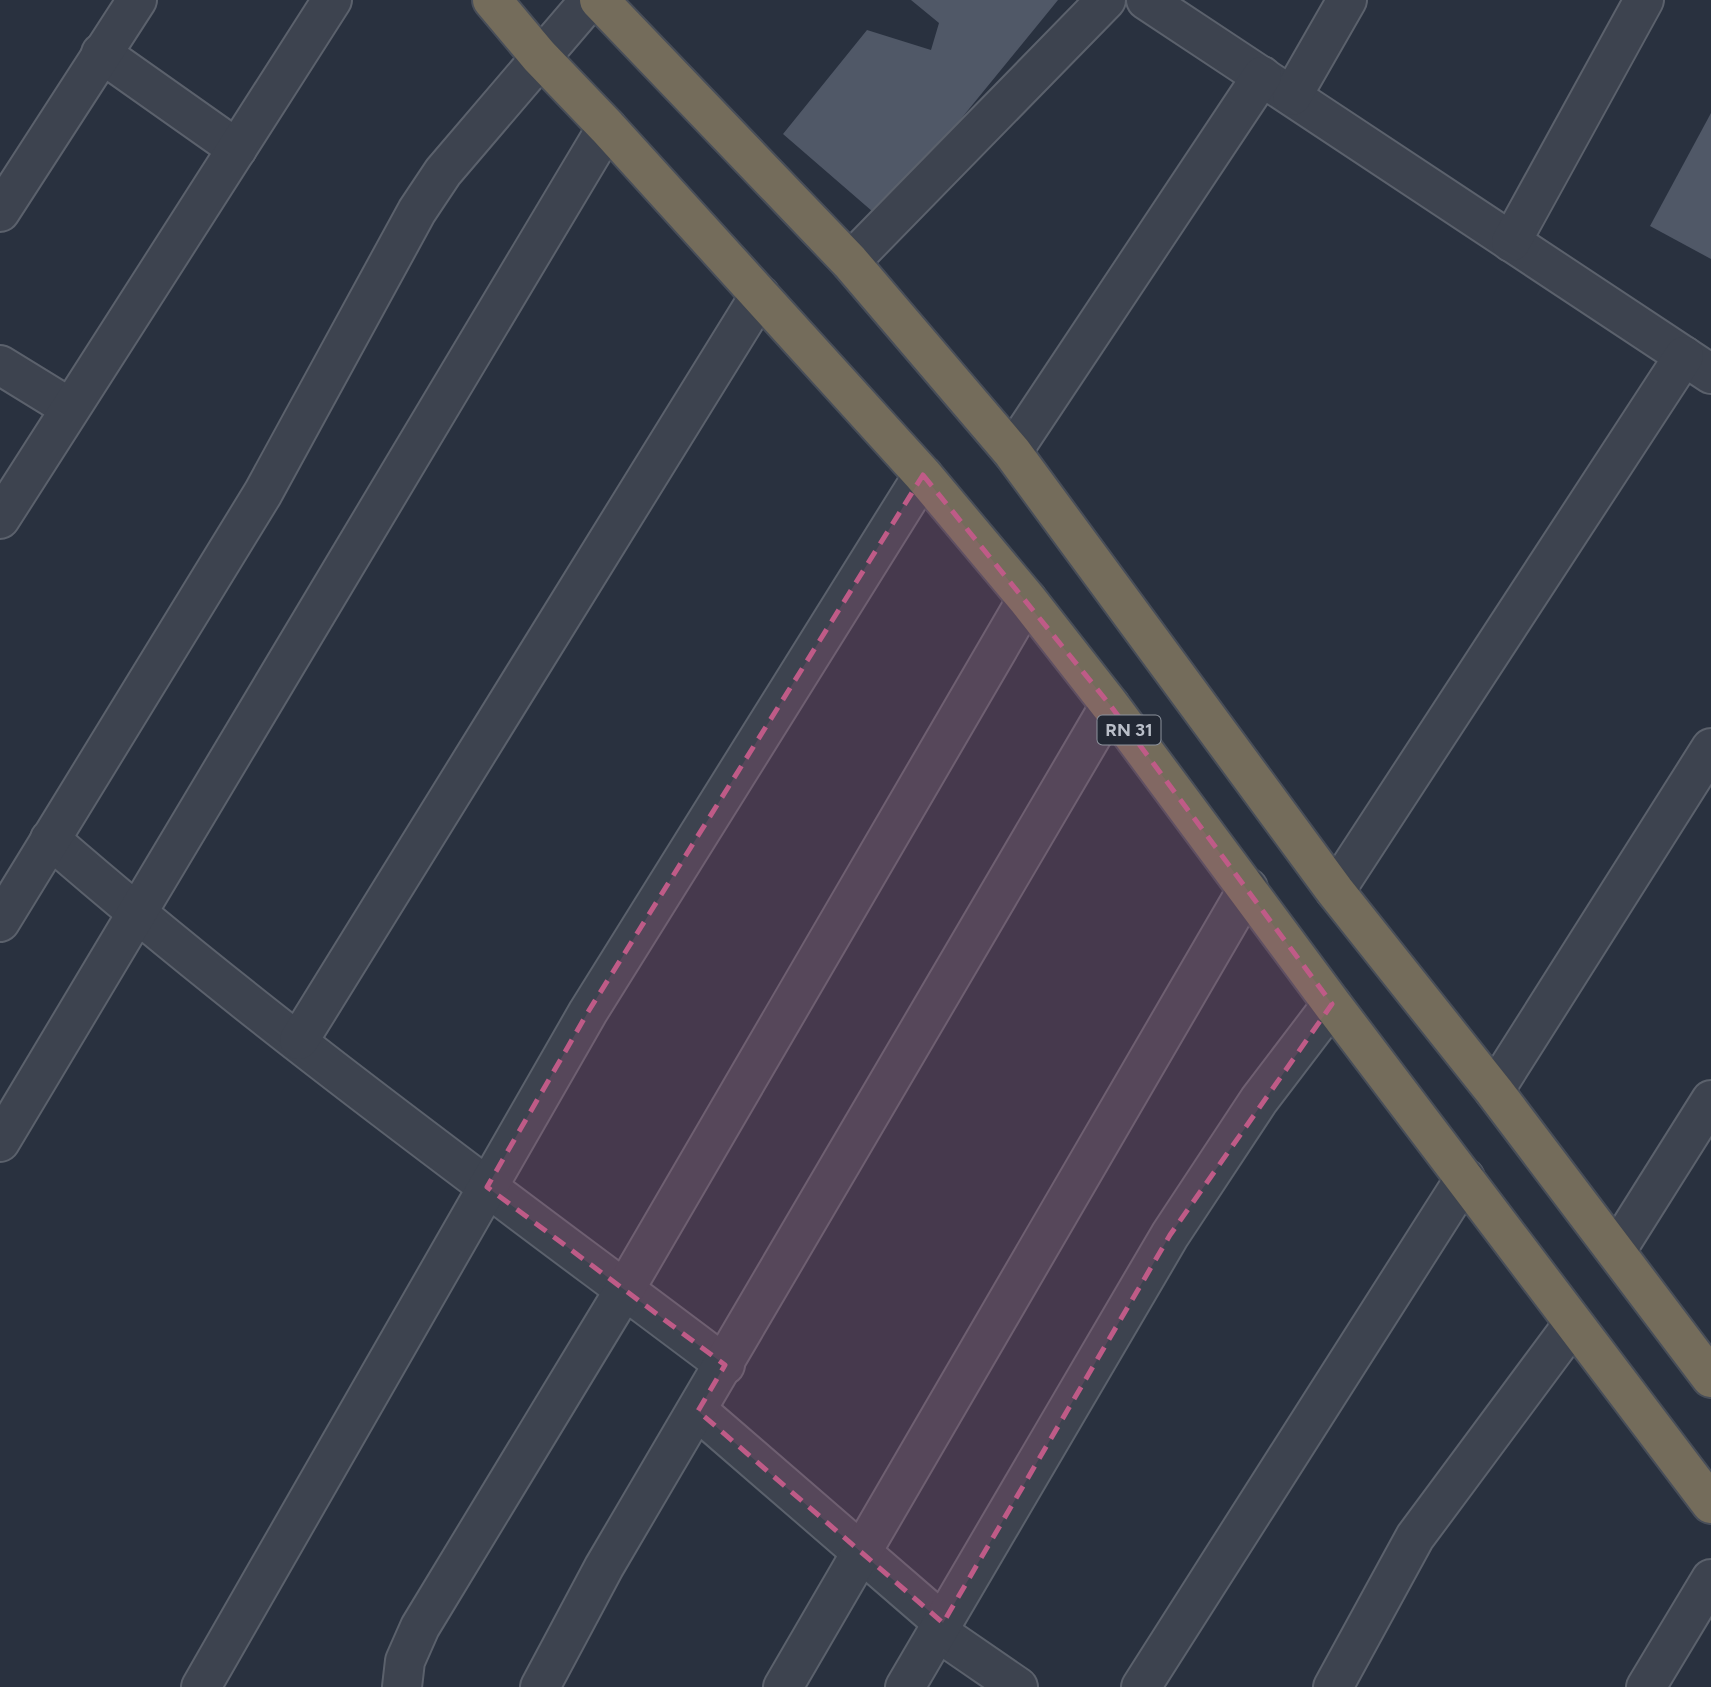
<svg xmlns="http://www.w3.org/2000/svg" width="1711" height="1687" font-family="Figtree,sans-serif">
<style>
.building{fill:#505867}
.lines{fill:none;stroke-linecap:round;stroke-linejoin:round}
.minor-casing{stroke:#5b616c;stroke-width:42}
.highway-casing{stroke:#484e59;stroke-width:42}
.minor{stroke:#3d434f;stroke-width:38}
.highway{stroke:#746c5b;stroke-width:38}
.marked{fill:#bf5b87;fill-opacity:0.2;stroke:#bf5b87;stroke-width:5;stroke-dasharray:14 9;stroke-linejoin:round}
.labels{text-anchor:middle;stroke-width:6;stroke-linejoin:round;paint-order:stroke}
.shield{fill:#222834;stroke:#8c929c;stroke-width:2}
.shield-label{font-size:18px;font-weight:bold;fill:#babfc9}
</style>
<rect width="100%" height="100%" fill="#29313f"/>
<!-- building -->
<g class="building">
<polygon points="911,0 1058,0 880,218 783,134 867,30 931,50 939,23"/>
<polygon points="1711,113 1711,259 1650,226"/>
</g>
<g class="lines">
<!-- minor casing -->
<g class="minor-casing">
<g id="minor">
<polyline points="1146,0 1711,374"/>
<polyline points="101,53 237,149"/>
<polyline points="1292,96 1347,0"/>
<polyline points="0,212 137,0"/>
<polyline points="1511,242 1644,0"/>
<polyline points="850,262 1106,0"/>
<polyline points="0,365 70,408"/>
<polyline points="1012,452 1262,76"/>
<polyline points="0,519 332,0"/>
<path d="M50 839C265 1026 498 1194 725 1365"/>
<polyline points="1335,891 1684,356"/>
<polyline points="0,922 263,493 417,211 443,172 590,0"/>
<polyline points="299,1040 760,295"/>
<polyline points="1494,1091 1711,748"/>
<polyline points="0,1142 607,127"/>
<polyline points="1616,1251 1711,1100"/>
<polyline points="698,1411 943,1623"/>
<polyline points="938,1632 1018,1687"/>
<polyline points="201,1687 588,1012 923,475"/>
<polyline points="402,1687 405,1661 420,1627 625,1289 1027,599"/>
<polyline points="540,1687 604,1567 1110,705"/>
<polyline points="783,1687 1248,888"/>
<polyline points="905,1687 1170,1235 1259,1100 1332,1004"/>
<polyline points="1141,1687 1465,1178"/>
<polyline points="1333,1687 1415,1537 1573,1324"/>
<polyline points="1646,1687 1711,1579"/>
</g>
</g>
<!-- highway casing -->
<g class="highway-casing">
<g id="highway">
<polyline points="492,0 539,56 607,127 923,475 1027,599 1110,705 1332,1004 1711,1504"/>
<polyline points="599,0 850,262 1012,452 1335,891 1494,1091 1711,1378"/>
</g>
</g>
<!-- minor -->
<use href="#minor" class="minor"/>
<!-- highway -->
<use href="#highway" class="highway"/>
</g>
<!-- marked area -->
<path class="marked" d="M923 475 1110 705 1332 1004 1170 1235 943 1623 698 1411 725 1365 487 1187 588 1012Z"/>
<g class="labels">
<!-- shield labels -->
<rect class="shield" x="1097.5" y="715.5" width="63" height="29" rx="5"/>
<g class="shield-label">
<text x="1129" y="736">RN 31</text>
</g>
</g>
</svg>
